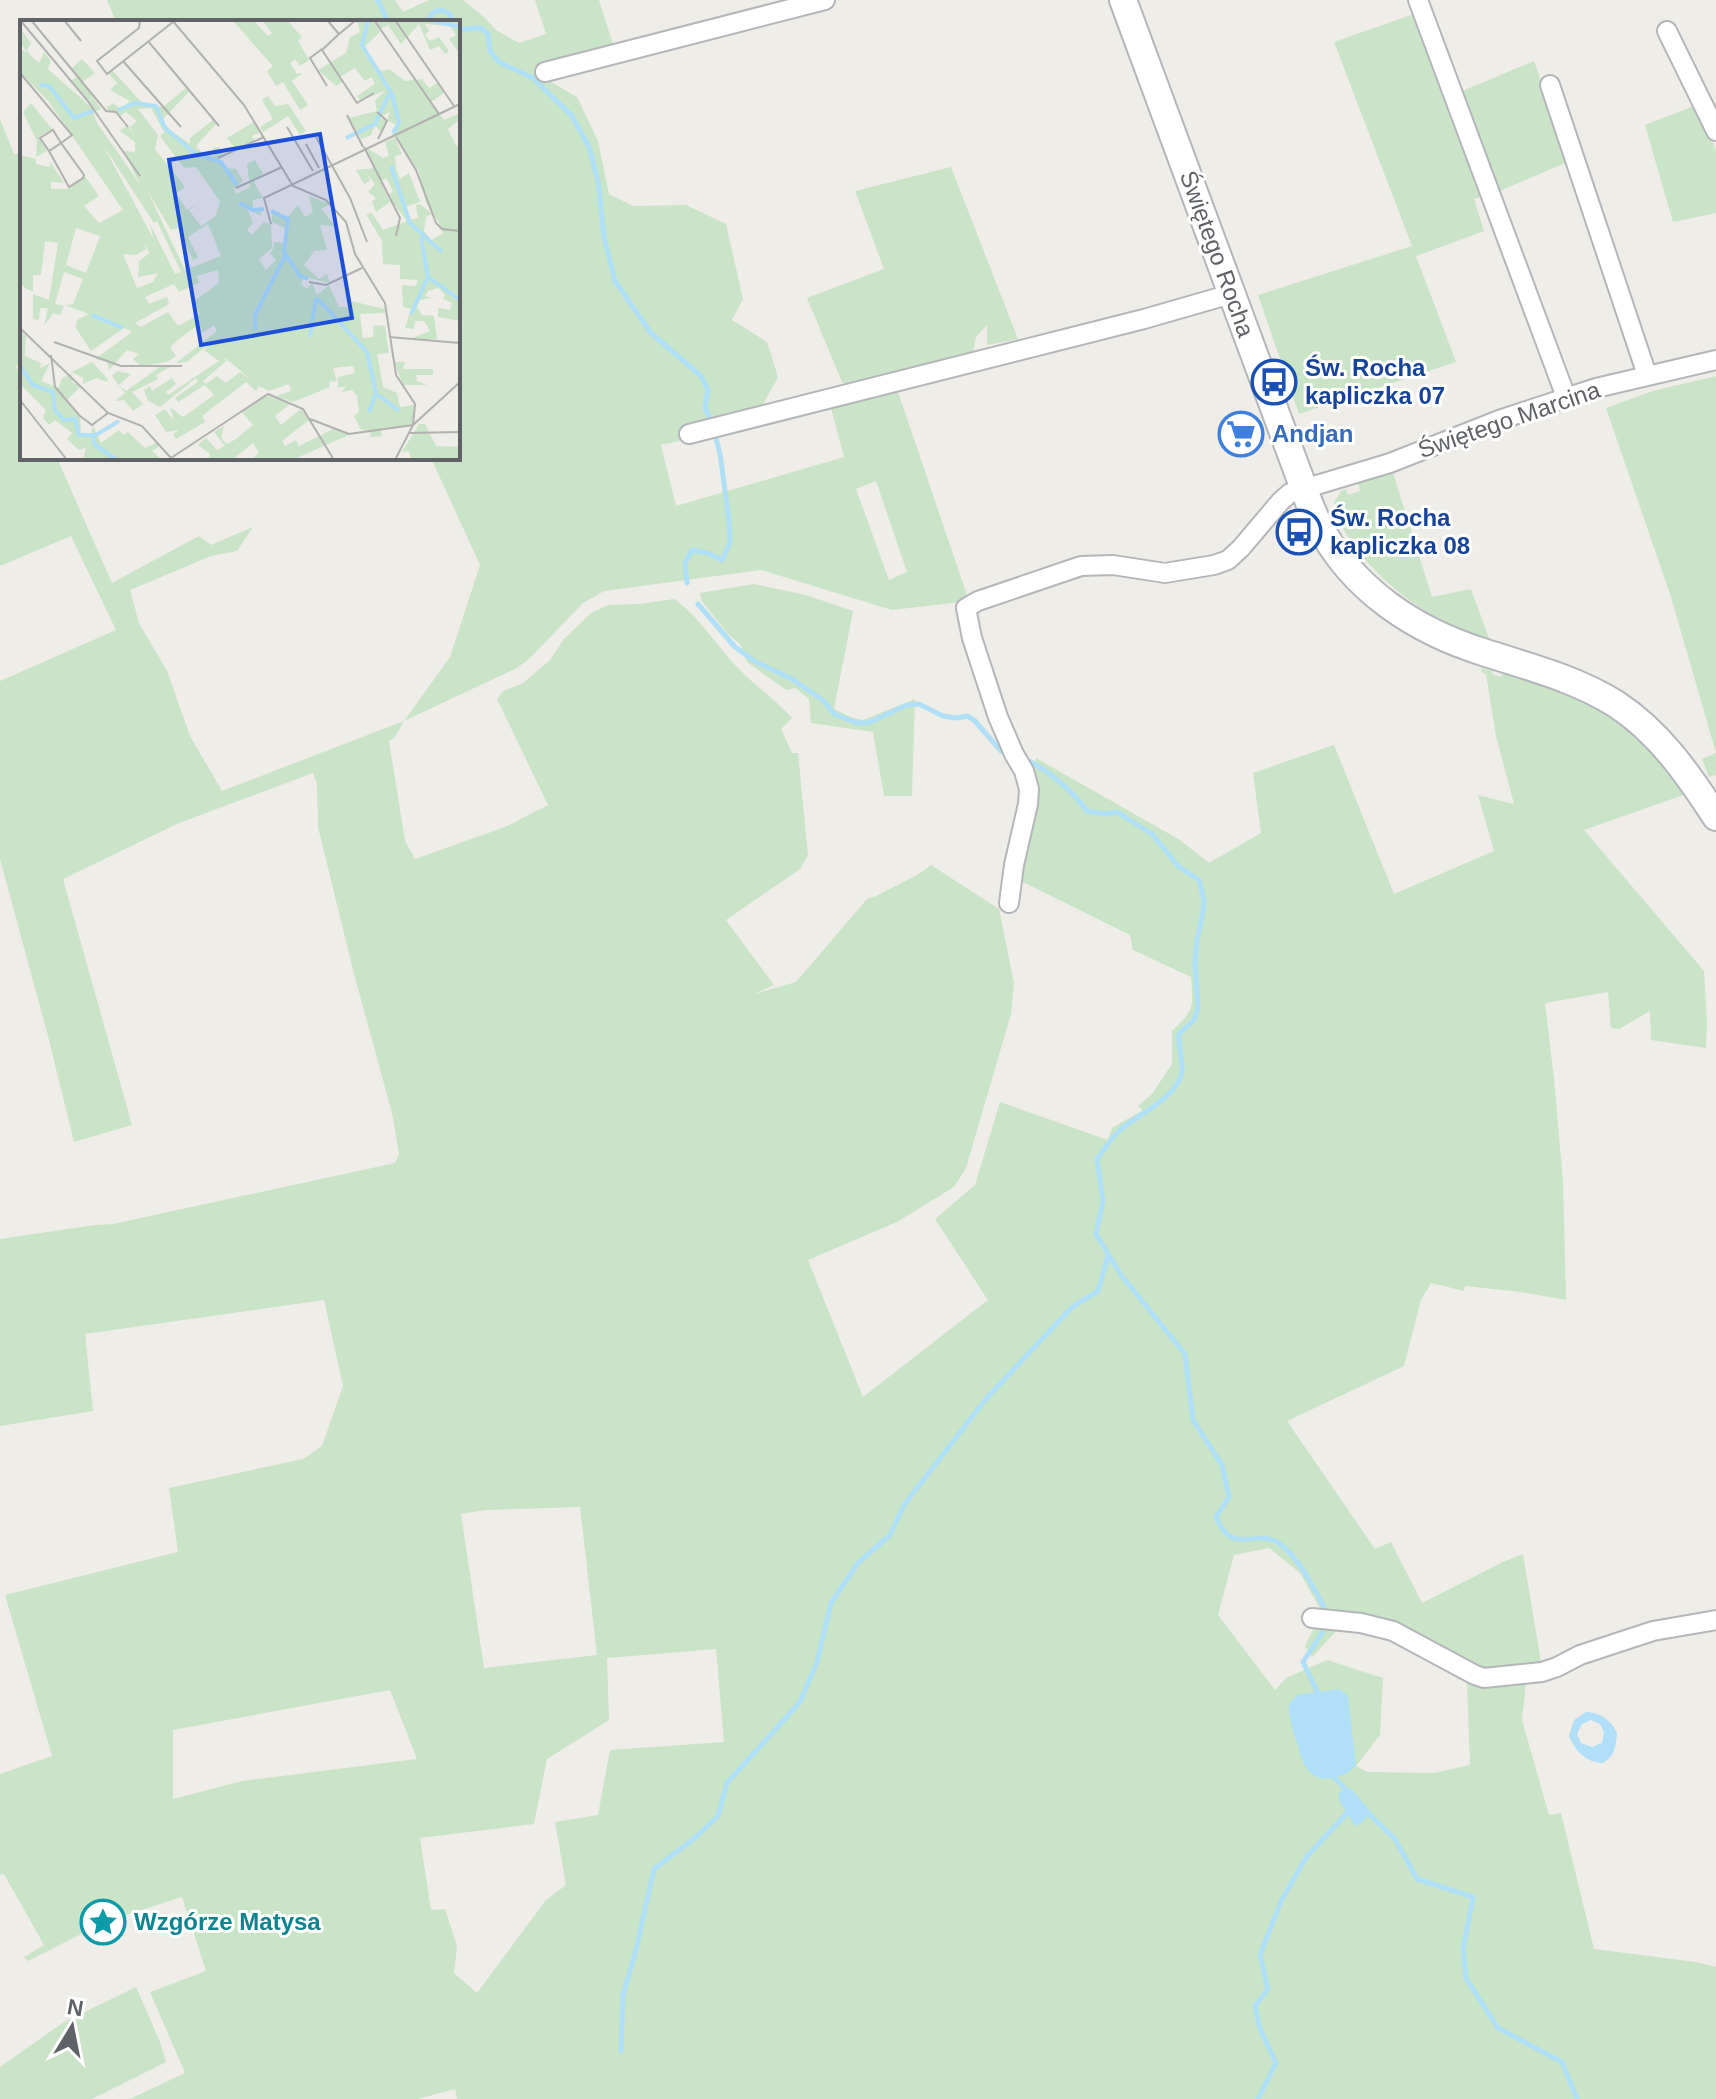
<svg xmlns="http://www.w3.org/2000/svg" width="1716" height="2099" font-family="Helvetica,sans-serif">
<style>
.green{fill:#c9e4c6;fill-rule:evenodd}
.water{fill:#b0dff7;fill-rule:evenodd}
.lines{fill:none;stroke-linecap:round;stroke-linejoin:round}
.stream{stroke:#b0dff7;stroke-width:5}
.street-casing{stroke:#b4b7ba;stroke-width:22}
.secondary-casing{stroke:#b3b6ba;stroke-width:30}
.street{stroke:#fff;stroke-width:18}
.secondary{stroke:#fff;stroke-width:26}
.labels{text-anchor:middle;stroke-width:6;stroke-linejoin:round;paint-order:stroke}
.street-label{font-size:24px;fill:#5f6266;stroke:#fff}
.transit-label{font-size:24px;font-weight:bold;fill:#164399;stroke:#fff;text-anchor:start}
.shop-label{font-size:24px;font-weight:bold;fill:#366cbe;stroke:#fff;text-anchor:start}
.culture-label{font-size:24px;font-weight:bold;fill:#0d838f;stroke:#fff;text-anchor:start}
.inset-river{fill:none;stroke:#b0dff7;stroke-width:4}
.inset-road{fill:none;stroke:#b1b1af;stroke-width:2}
.view{fill:#1d4ed8;fill-opacity:0.15;stroke:#1d4ed8;stroke-width:4}
.inset-edge{fill:none;stroke:#5f6266;stroke-width:4}
</style>
<rect width="100%" height="100%" fill="#efede7"/>
<!-- green -->
<g class="green">
<path d="M107 0H395L403 12 429 0H463L483 16 496 30 519 43 546 34 535 0H599L614 47 535 73 577 97 598 141 609 194 633 206 686 205 726 224 743 299 732 320 767 342 778 377 761 408 686 425 679 441 661 445 676 506 844 457 830 404 896 386 969 601 892 610 761 570 604 591 583 603 530 658 517 668 404 721 395 737 389 741 405 841 415 859 505 827 548 805 497 699 503 691 523 683 550 660 564 639 591 613 608 605 640 604 674 599C699 616 716 645 737 667 754 685 775 699 792 718L781 729 792 753H798L808 855 800 869 726 920 774 985 754 994 796 982 867 899 874 897 919 874 931 865 999 909 1014 983 1011 1014 966 1168 954 1187 897 1222 808 1260 863 1397 988 1300 935 1219 975 1185 1000 1102 1108 1140 1112 1128 1143 1110 1138 1106 1152 1094 1172 1064V1031C1195 1009 1193 1008 1191 977L1133 950 1130 935 1019 880 1029 771H1034L1036 758 1180 840 1209 863 1261 833 1253 773 1334 745 1394 894 1494 851 1478 795 1514 804 1496 736 1486 674 1481 672 1482 668 1493 671 1492 674 1501 677 1503 671 1581 696 1636 731 1689 793 1584 830 1704 971 1707 1022 1706 1048 1651 1040 1650 1011 1619 1029 1611 1028 1608 992 1545 1003 1554 1079 1563 1181 1566 1300 1521 1292 1465 1286 1464 1291 1431 1283 1421 1300 1404 1366 1287 1421 1375 1549 1391 1542 1422 1603 1503 1562 1523 1554 1541 1662 1482 1672 1402 1629 1371 1616 1322 1612 1300 1573 1269 1548 1234 1555 1218 1615 1275 1690 1286 1678 1327 1660 1383 1678 1380 1735 1356 1766 1368 1772 1434 1773 1470 1765 1467 1682 1482 1685 1526 1683 1522 1720 1549 1815 1561 1813 1594 1949 1696 1962 1716 1967V2099H457L455 2089 418 2099H130L185 2073 150 1992 206 1971 182 1897 107 1921 28 1961 24 1957 44 1945 4 1874 0 1875V1774L52 1756 5 1595 178 1552 169 1488 303 1459 322 1446 343 1386 324 1300 85 1334 93 1411 0 1426V1239L95 1225 113 1224 395 1163 399 1154 392 1113 353 970 318 827 317 784 313 773 179 823 63 879 132 1125 74 1142 48 1036 0 859V681L116 630 71 536 0 566V119L14 154 22 153V364L16 366 22 380V458H57L112 583 199 536 211 545 253 527 237 551 211 556 130 590 139 623 167 671 190 736 222 791 404 721 450 657 480 565 431 458H458V22H116ZM876 481 907 572 889 580 856 489ZM580 1507 597 1655 484 1668 461 1514 485 1510ZM716 1649 724 1742 610 1750 598 1815 555 1822 566 1885 546 1900 477 1993 454 1973 457 1946 445 1909 431 1910 420 1838 534 1824 547 1759 609 1720 607 1658ZM390 1690 417 1759 242 1781 173 1799V1730Z"/>
<polygon points="1417,13 1483,196 1474,199 1484,231 1416,256 1456,362 1299,414 1258,295 1412,246 1334,42"/>
<polygon points="1534,61 1570,161 1497,192 1460,92"/>
<polygon points="1699,104 1716,151 1716,213 1673,222 1645,125"/>
<polygon points="951,167 1018,339 987,345 987,325 976,337 973,353 850,387 842,382 807,298 884,269 855,191"/>
<polygon points="1716,376 1716,775 1709,777 1702,759 1716,753 1671,597 1606,408 1653,391"/>
<path d="M1393 473 1432 597 1471 589 1490 641C1469 631 1446 623 1426 611 1393 592 1340 543 1334 503L1341 491 1346 489 1348 495 1360 491 1358 483Z"/>
<polygon points="754,584 806,595 853,611 834,709 853,718 863,720 915,699 912,796 884,796 873,732 811,723 809,699 795,688 786,690 747,662 740,644 728,634 702,601 700,593"/>
<polygon points="1316,1624 1338,1629 1312,1657 1305,1646"/>
<polygon points="136,1987 160,2042 166,2062 92,2099 0,2099 0,2067 64,2022"/>
</g>
<!-- water -->
<g class="water">
<path d="M1339 1689 1348 1696 1356 1766C1345 1777 1322 1785 1310 1772 1302 1764 1300 1753 1297 1743 1293 1730 1288 1718 1289 1705L1297 1695Z"/>
<path d="M1586 1712C1600 1712 1611 1720 1617 1733 1616 1746 1615 1756 1603 1763 1587 1763 1575 1751 1569 1736L1574 1720ZM1591 1720 1600 1724 1604 1732 1602 1743 1592 1747 1581 1743 1577 1734 1582 1724Z"/>
<polygon points="1351,1788 1371,1812 1362,1823 1355,1826 1339,1800 1339,1792"/>
</g>
<g class="lines">
<!-- stream -->
<g class="stream">
<path d="M377 0C383 7 383 15 389 22"/>
<polyline points="426,22 434,12 441,10 449,13 453,22"/>
<polyline points="458,27 464,29 481,28 488,34 490,51 499,62 533,78 572,116 589,147 598,181 604,237 615,281 651,333 701,376 708,390 705,407 711,422"/>
<polyline points="687,583 685,563 692,550 707,553 722,560 730,543 729,520 720,454 716,438"/>
<polyline points="698,604 735,647 756,662 792,679 824,701 834,714 857,723 868,723 907,705 919,704 943,716 957,718 967,716 974,720 1001,751"/>
<path d="M1029 761C1053 774 1071 789 1087 811L1106 814 1117 812 1152 834 1178 866 1199 880 1204 900 1203 912 1197 940 1195 962 1198 1008 1194 1020 1179 1034C1178 1046 1183 1060 1182 1071 1179 1097 1137 1115 1120 1130 1111 1138 1104 1150 1097 1159L1103 1201 1096 1234 1121 1275 1185 1354 1193 1420 1222 1465 1229 1497 1216 1517C1234 1559 1254 1526 1280 1544 1298 1557 1314 1588 1324 1607"/>
<polyline points="1319,1695 1303,1662 1322,1633"/>
<polyline points="1335,1771 1335,1778 1348,1792"/>
<polyline points="1366,1811 1395,1839 1417,1879 1473,1897 1463,1949 1466,1978 1498,2028 1562,2062 1577,2099"/>
<polyline points="621,2051 623,1995 635,1954 654,1869 696,1837 718,1816 727,1783 800,1702 817,1662 831,1603 858,1563 890,1535 904,1505 985,1400 1072,1307 1098,1291 1108,1256"/>
<polyline points="1258,2099 1276,2063 1260,2029 1255,2006 1268,1989 1260,1955 1281,1901 1307,1856 1350,1810"/>
</g>
<!-- street casing -->
<g class="street-casing">
<g id="street">
<polyline points="1418,0 1566,397"/>
<polyline points="1667,31 1716,131"/>
<polyline points="545,72 825,0"/>
<polyline points="1550,85 1647,375"/>
<polyline points="689,434 1144,319 1231,294"/>
<polyline points="1009,903 1014,865 1028,804 1029,789 1024,771 1014,754 998,717 972,638 966,608 978,601 1081,566 1113,565 1165,573 1214,565 1228,560 1241,548 1280,502 1290,493 1390,463 1499,420 1596,388 1716,360"/>
<polyline points="1312,1618 1361,1623 1393,1631 1475,1675 1484,1678 1542,1672 1557,1667 1580,1655 1653,1631 1716,1620"/>
</g>
</g>
<!-- secondary casing -->
<g class="secondary-casing">
<path id="secondary" d="M1123 0 1304 489C1308 500 1312 512 1318 523 1352 590 1415 631 1486 653 1530 667 1576 679 1616 704 1659 732 1688 774 1716 817"/>
</g>
<!-- street -->
<use href="#street" class="street"/>
<!-- secondary -->
<use href="#secondary" class="secondary"/>
</g>
<!-- icons -->
<defs>
<g id="bus-ring" transform="scale(2.3)"><circle r="9.5" fill="#fff" stroke="#1a4fb4" stroke-width="1.5"/><path d="M-5-6H5V4H4V6H2V4H-2V6H-4V4H-5ZM-3.5-4V0h7V-4ZM-3.5 1.2v1.5H-2V1.2ZM2 1.2v1.5H3.5V1.2Z" fill="#1a4fb4"/></g>
<g id="supermarket-ring" transform="scale(2.3)"><circle r="9.5" fill="#fff" stroke="#3f7fe0" stroke-width="1.5"/><path d="M-6-5.5h2.5l.6 2H6L4.5 2H-2.5L-4.4-4H-6ZM-1.5 3.2a1.3 1.3 0 1 0 .1 0ZM3 3.2a1.3 1.3 0 1 0 .1 0Z" fill="#3f7fe0"/></g>
<g id="sight-ring" transform="scale(2.3)"><circle r="9.5" fill="#fff" stroke="#0f9aa8" stroke-width="1.5"/><path d="M0-6L1.8-2.2L6-1.7L2.9 1.2L3.7 5.4L0 3.3L-3.7 5.4L-2.9 1.2L-6-1.7L-1.8-2.2Z" fill="#0f9aa8"/></g>
</defs>
<g fill-rule="evenodd">
<use href="#bus-ring" x="1274" y="382"/>
<use href="#supermarket-ring" x="1241" y="434"/>
<use href="#bus-ring" x="1299" y="532"/>
<use href="#sight-ring" x="103" y="1922"/>
</g>
<g class="labels">
<!-- street labels -->
<g class="street-label">
<text transform="translate(1217 254) rotate(70)" y="8">Świętego Rocha</text>
<text transform="translate(1509 420) rotate(-19)" y="8">Świętego Marcina</text>
</g>
<!-- transit labels -->
<g class="transit-label">
<text x="1305" y="376">Św. Rocha<tspan x="1305" dy="28">kapliczka 07</tspan></text>
<text x="1330" y="526">Św. Rocha<tspan x="1330" dy="28">kapliczka 08</tspan></text>
</g>
<!-- shop labels -->
<g class="shop-label">
<text x="1272" y="442">Andjan</text>
</g>
<!-- culture labels -->
<g class="culture-label">
<text x="134" y="1930">Wzgórze Matysa</text>
</g>
</g>
<!-- overview -->
<g transform="translate(20 20)">
<rect width="440" height="440" fill="#efede7"/>
<path d="M233 0 248 16 252 13 242 0H267L282 17 278 21 289 40 280 46 275 39 270 43 277 54 283 53 272 61 288 85 280 90 263 62 256 66 247 51 253 46 213 1ZM353 0 360 12 344 27 361 51 369 49 385 61 402 59 409 68 419 62 425 72 411 82 424 100 438 94 440 99 428 109 436 126 440 125V301L418 297V288L430 290 432 283 423 279 425 274 418 268 408 271 405 276 412 278 400 280 397 287 402 295 414 296 417 319 388 320 410 311 404 301H395L394 309 385 308 391 289 383 287 382 265 396 266 398 260 380 259V245L363 244 362 221 346 194 352 193 363 210 387 201 367 175 373 172 367 159 360 160 355 150 370 182 356 192 352 182 356 178 348 172 355 164 347 154 350 161 344 164 336 150 355 148 345 127 363 138 369 136 365 122 375 118 382 134 375 136 376 149 380 159 389 153 400 182 387 186 386 193 390 200 398 198 396 185 400 184 412 194 406 197 404 211 411 220 422 214V208L406 183 398 150 376 117 365 118 372 116 376 105 367 100 370 92 359 97 367 102 361 112 355 105 351 115 341 119 329 98 357 91 355 80 366 70 341 81 337 76 355 64 352 57 345 61 335 48 320 57 316 52 322 62 316 66 298 50 326 33 330 17 340 12 337 1ZM355 0H440V34L429 19 436 15 430 6 405 4 409 11 405 15 410 21 419 17 429 31 425 34 419 26 410 30 399 4 381 24 368 5 361 9ZM2 11 11 23 7 30 11 36 19 43 24 32 31 41 28 49 72 88 77 103 120 164 103 131 115 132V122L100 111 107 105 114 114 110 107 117 101 106 92 100 96 86 88 93 83 101 89 110 81 90 70 97 63 89 54 93 51 123 84 143 87 166 68 169 72 142 100 150 110 170 124V118L193 100 196 104 176 126 184 135 195 136 193 128 199 127 203 135 198 139 205 148 216 149 223 161 214 169 216 174 230 167 227 144 235 140 243 154 233 160 243 178 233 180V189L240 188 241 196 227 188 233 203 227 210 232 215 244 202 251 205 252 228 239 239 246 250 256 240 250 233 253 229 254 222 264 223 269 210 252 202V191L268 197 278 185 285 197 293 192 289 176 310 184 301 189 315 206 300 205 307 230 294 231 284 245 299 259 307 254 310 263 284 257 281 264 287 269 292 263 297 275 309 265 319 287H330L331 281 365 289V293L340 294 343 318 353 317 354 305 365 306 369 333 357 334 363 367 377 373 380 387 394 385 392 404 361 410 362 416 351 417 350 411 341 410 334 396 339 392 337 376 332 370 322 372 326 366 318 368V357L335 353 333 346 313 348 317 361 309 362 310 367 273 382 256 376 271 371 269 364 249 371 239 366 236 371 226 362 182 396 185 402 156 419 153 414 159 410 146 412 135 395 145 389 154 401 150 387 163 397 194 375 185 365 158 382 155 378 178 362 176 358 140 387 128 381 124 370 130 366 135 378 132 371 152 358 156 364 146 372 148 375 199 341 184 330 196 318 167 342 156 343 197 311 194 305 182 313 178 305 164 315 150 327 156 336 147 342 121 346 113 339 119 334 107 330 89 350 87 342 75 339 112 312 104 308 71 331 56 308 57 300 69 294 45 285 53 284 63 259 44 252 35 284 44 286 40 295 33 293 24 306 28 288H20L19 300 13 299V274L29 280 38 223 25 221 21 255H13V272L5 268 0 262V135L16 139V144L30 147V142L44 163 31 162V169H48L65 156 79 176 64 186 79 203 103 190 29 82 0 52V28L8 34 0 22ZM131 88 144 112 140 116 164 148 176 147 200 182 195 197 181 206 169 190 179 183 167 190 156 173 165 167 135 129 138 115 118 89ZM83 125 134 203 137 201 161 252 155 254 130 204 134 220ZM127 170 151 210 158 208 173 240 178 237 168 217 188 204 201 236 165 250ZM56 208 80 216 66 253 46 245ZM124 223 130 233 119 241 118 257 138 253 133 262 117 268 103 234 116 235 126 229ZM198 250 199 263 174 281 180 294 158 306 148 292 121 307 115 303 149 284 147 277 129 284 125 277 154 264 159 272 179 263 177 256ZM203 337 210 342 235 363 220 352 206 363 197 356 186 364 183 361 206 341ZM62 39 75 53 62 62 81 89 76 91 51 61 57 56 51 49ZM248 76 255 86 268 84 286 111 280 115 268 96 243 112 240 107 253 99 242 80ZM11 83 32 109 19 117 27 131 16 137 17 121 3 92ZM234 102 240 112 232 116 235 121 216 129 207 118ZM1 312 6 316 5 336 21 343 20 348 30 343 21 361 39 368 42 358 51 354 53 363 61 366 47 380 60 396 61 415 71 414 73 406 81 423 99 410 103 415 108 412 125 428 138 422 140 426 132 431 142 440H63L66 427 59 430 47 419 52 413 35 400 29 405 23 398 26 390 0 364ZM72 342 87 358 88 362 76 358 63 364V358L52 352ZM374 342H385L383 349H413V355H396L397 361 407 365H383ZM153 345 136 355 138 359 112 372 123 384 113 391 104 380 95 381 105 373 92 356 97 351 111 354 99 365 106 371 141 346ZM246 375 270 384 255 396 261 405 281 389 289 400 262 421 265 426 276 420 279 426 315 408 329 415 272 440H231L239 433 233 423 212 440H188L190 434 178 425 186 418 197 430 205 426 194 412 204 406 201 418 207 424 216 419 233 405 222 392ZM399 404H405L416 426 440 427V440H391L389 431 382 432Z" fill="#c9e4c6" fill-rule="evenodd"/>
<path class="inset-river" d="M348 0 342 25 372 74 379 103 373 113M409 0 440 7M20 65 29 66 54 98 73 91M98 90 116 83 136 86 145 108 176 134 201 142 217 165M326 118 355 104 369 74M371 146 390 203 422 232M219 183 233 190 244 189M251 191 268 199 264 232 280 256 288 259M401 217 408 257 440 280M297 278 347 332 356 373 349 392M391 294 408 257M72 295 103 308M235 311V295L266 234M290 317 296 278M0 346 13 365 33 372 35 390 44 400 55 399 59 415H73L75 425 97 440M358 375 379 391M74 416 99 401"/>
<path class="inset-road" d="M0 0 67 80 120 156M11 0 86 91 96 92 108 107M44 0 61 21M120 0 119 8 77 41 87 54 153 2M152 0 224 85 273 166 306 180 326 202 335 234 365 283 376 355 395 384 393 405 375 440M307 0 319 14 336 0M354 0 419 94M375 0 434 86M319 14 302 30 337 83 354 73M128 21 199 106M302 29 290 38 307 66M103 41 161 107M0 53 52 115 41 123 29 131 20 118 33 110 41 123 64 155 63 158 49 167 29 131M357 92 367 101 358 119M327 95 343 127M267 107 293 151M296 117 330 178 347 222M376 117 396 150 416 203 422 209 440 211M286 124 299 148M344 127 380 198 376 216M198 138 244 117M216 168 262 147M251 204 244 178 440 84M289 262 306 265 342 248M0 308 88 393 122 406 151 438M369 317 440 323M34 322 101 346H162M31 335 35 367 60 396 72 405 88 393M0 380 47 440M290 399 329 414 393 405 440 362M389 413 440 412M151 438 248 374 283 389 314 440"/>
<path class="view" d="M300 114 332 298 181 325 149 140Z"/>
<rect width="440" height="440" class="inset-edge"/>
</g>
<!-- north arrow -->
<g transform="translate(72 2027) rotate(10)" stroke="#ffffff" stroke-width="6" paint-order="stroke">
<path d="M0-6L14 30L0 20L-14 30Z" fill="#5f6266"/>
<text y="-12" font-size="22" font-weight="bold" text-anchor="middle" fill="#5f6266">N</text>
</g>
</svg>
